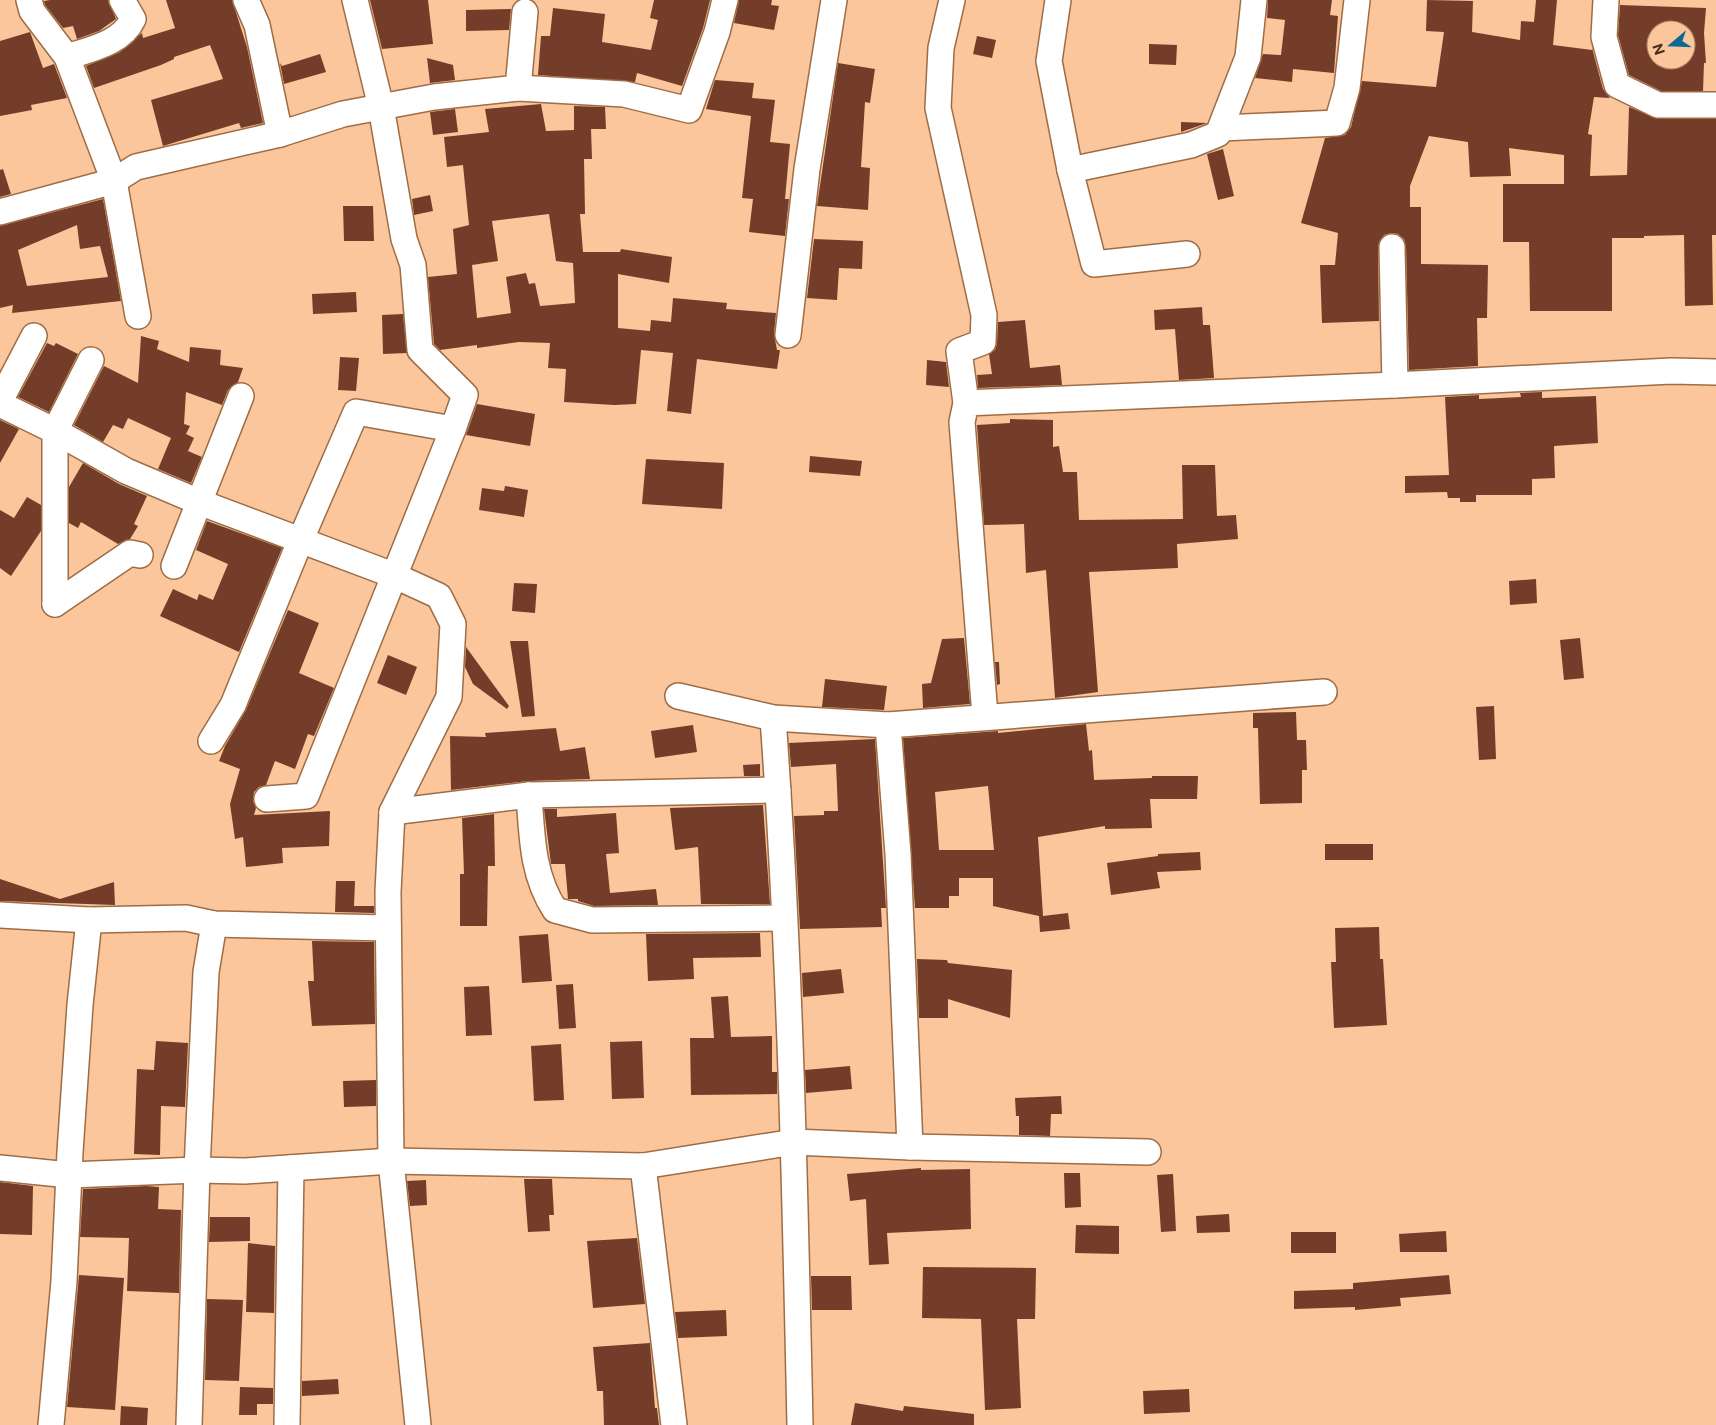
<svg xmlns="http://www.w3.org/2000/svg" width="1716" height="1425" font-family="'Public Sans',sans-serif">
<style>
.building{fill:#743d29;fill-rule:evenodd}
.lines{fill:none;stroke-linecap:round;stroke-linejoin:round}
.minor-casing{stroke:#9e6d45;stroke-width:28}
.minor{stroke:#fff;stroke-width:25}
</style>
<rect width="100%" height="100%" fill="#fbc69b"/>
<!-- building -->
<g class="building">
<polygon points="50,0 108,0 116,19 99,31 77,39 73,26 63,28 45,5 44,1"/>
<polygon points="166,0 232,0 247,47 263,123 241,128 239,123 163,146 151,100 223,79 210,45 174,57 174,59 161,65 94,88 86,66 120,52 142,33 143,38 175,28"/>
<polygon points="370,0 428,0 433,44 382,49"/>
<polygon points="654,0 710,0 703,28 682,86 637,73 635,82 538,75 541,36 550,36 553,8 605,14 602,42 651,50 658,20 650,18"/>
<polygon points="739,0 772,0 771,5 779,6 774,30 734,23"/>
<polygon points="1268,0 1332,0 1330,15 1338,16 1334,73 1293,69 1292,82 1255,78 1263,54 1281,55 1285,20 1267,18"/>
<polygon points="1427,0 1473,1 1472,32 1520,40 1521,21 1534,22 1536,0 1557,0 1553,45 1592,50 1592,48 1603,89 1610,98 1594,97 1588,134 1592,135 1590,176 1627,175 1629,107 1658,119 1716,119 1716,235 1712,235 1713,305 1685,306 1684,235 1644,236 1644,238 1612,238 1612,311 1530,311 1529,242 1503,242 1503,184 1564,184 1564,155 1509,148 1511,176 1470,177 1468,142 1429,136 1410,186 1410,207 1421,207 1421,264 1488,265 1487,318 1477,318 1478,366 1409,370 1406,247 1404,239 1398,234 1391,233 1384,235 1378,247 1379,321 1322,323 1320,265 1335,265 1338,233 1301,223 1325,138 1345,135 1351,127 1362,81 1436,87 1444,32 1426,31"/>
<path d="M1620 5 1706 8 1704 33 1706 63H1704L1703 91H1661L1629 75 1618 35ZM1656 30H1686V60H1656Z"/>
<polygon points="511,9 509,30 466,31 466,10"/>
<polygon points="30,32 43,68 54,64 67,98 31,105 32,110 0,116 0,41"/>
<polygon points="977,36 996,40 992,58 973,54"/>
<polygon points="1149,44 1177,45 1176,65 1149,64"/>
<polygon points="320,54 326,72 284,84 280,63 282,66"/>
<polygon points="427,58 453,65 455,80 430,83"/>
<polygon points="838,63 875,69 870,103 865,102 861,167 870,168 868,210 817,206"/>
<polygon points="715,80 754,83 752,98 775,100 770,142 790,144 785,199 789,199 785,236 749,232 753,199 742,198 751,116 706,109"/>
<path d="M541 104 546 131 574 130V106L605 107 606 129H591L592 159H584L585 214H580L583 252H620L621 249 672 257 669 283 618 274V328L650 331 651 320 671 322 673 298 727 303 726 309 776 313 774 334 777 350H780L777 369 697 359 691 414 667 411 673 353 641 350 636 404 614 405 564 402 566 369 548 368 550 343 519 342 477 348V345L440 350 434 344 428 277 457 274 453 229 469 225 463 165 447 167 444 137 489 132 485 109ZM549 214 556 261 573 263 575 303 540 306 535 283 529 284 526 273 506 277 511 313 477 318 472 265 498 261 492 221Z"/>
<polygon points="455,109 458,132 433,135 430,112"/>
<polygon points="1181,122 1207,123 1181,132"/>
<polygon points="1223,149 1234,196 1218,200 1207,154"/>
<polygon points="3,169 11,194 0,197 0,170"/>
<polygon points="430,195 433,211 414,215 412,199"/>
<path d="M103 199 121 301 12 313 13 305 0 308V226ZM77 225 80 249 100 246 108 277 27 286 18 250Z"/>
<polygon points="343,206 373,206 374,241 344,241"/>
<polygon points="814,239 863,241 862,269 839,268 837,300 807,298"/>
<polygon points="356,292 357,312 313,314 312,294"/>
<polygon points="1202,307 1203,325 1210,325 1214,378 1179,380 1175,329 1155,330 1154,310"/>
<polygon points="403,314 407,353 383,354 382,315"/>
<polygon points="1025,320 1030,368 1060,365 1062,385 978,388 977,375 992,374 989,354 995,350 997,343 998,322"/>
<polygon points="141,336 159,341 157,349 189,362 190,347 221,350 220,365 243,368 238,382 228,390 222,405 186,392 184,424 190,426 186,434 194,438 188,451 202,457 191,483 158,469 171,438 128,418 123,429 113,425 103,442 74,425 104,366 138,383"/>
<polygon points="47,343 54,346 56,343 78,354 49,412 18,397"/>
<polygon points="340,357 359,358 356,391 338,390"/>
<polygon points="927,360 946,362 949,387 926,385"/>
<polygon points="1542,392 1542,398 1596,396 1598,443 1554,446 1555,478 1532,479 1532,495 1476,495 1476,502 1460,502 1460,498 1448,498 1447,492 1405,493 1405,476 1449,475 1445,397 1479,395 1479,399 1521,397 1520,393"/>
<polygon points="477,404 535,414 530,446 466,435"/>
<polygon points="1010,419 1053,420 1053,447 1059,446 1063,472 1077,472 1079,520 1183,519 1182,465 1215,465 1217,516 1236,515 1238,539 1177,544 1178,568 1089,572 1098,692 1055,698 1046,570 1026,573 1024,524 984,525 977,425 1010,423"/>
<polygon points="0,420 19,429 0,463"/>
<polygon points="810,456 862,461 860,476 809,472"/>
<polygon points="646,459 724,463 722,509 642,504"/>
<polygon points="83,463 119,484 147,496 134,524 138,526 130,539 118,544 81,522 78,528 69,523 69,487"/>
<polygon points="505,486 528,490 524,517 479,510 482,488 504,491"/>
<polygon points="27,497 41,505 41,531 11,576 0,568 0,510 14,518"/>
<polygon points="207,521 282,548 239,652 160,616 173,589 197,600 199,594 213,600 228,564 196,550"/>
<polygon points="1536,579 1537,603 1510,605 1509,581"/>
<polygon points="514,583 537,584 535,613 512,611"/>
<polygon points="288,610 319,623 299,673 334,688 314,736 308,734 295,769 275,761 266,785 259,787 254,792 253,801 256,808 254,815 330,811 329,846 282,848 283,863 246,867 243,837 235,839 230,804 240,769 219,761 225,746 246,710"/>
<polygon points="964,638 970,704 923,708 922,684 931,683 942,639"/>
<polygon points="1580,638 1584,678 1564,680 1560,640"/>
<polygon points="510,641 528,641 535,716 522,717"/>
<polygon points="466,647 509,706 507,709 473,684 465,667"/>
<polygon points="388,655 417,667 406,695 377,683"/>
<polygon points="995,662 999,662 1000,684 997,685"/>
<polygon points="825,679 887,686 884,710 822,707"/>
<polygon points="1494,706 1496,759 1479,760 1476,707"/>
<polygon points="1296,712 1297,740 1306,740 1307,770 1302,770 1302,803 1260,804 1258,728 1253,728 1253,713"/>
<path d="M1086 724 1089 751 1092 750 1094 780 1152 778V776H1198L1197 799H1150L1152 828 1105 829V826L1038 837 1043 916 1068 913 1070 929 1040 932 1039 916 993 906V878H959V896H949V908H915L903 738 998 731V733ZM988 786 994 850H939L935 792Z"/>
<polygon points="693,725 697,752 655,758 651,731"/>
<polygon points="556,728 560,751 585,747 590,779 528,781 451,790 450,736 486,737 485,733"/>
<polygon points="875,739 886,908 881,908 882,927 800,929 794,816 824,815 824,811 838,811 836,764 791,767 789,743"/>
<polygon points="760,764 760,776 744,776 743,765"/>
<polygon points="763,805 770,904 701,904 698,847 675,850 670,808"/>
<polygon points="544,809 557,809 557,817 616,813 619,853 606,854 610,893 656,889 658,905 594,906 578,901 578,899 568,899 565,864 551,864"/>
<polygon points="494,814 495,866 488,866 487,926 460,926 460,874 464,874 462,818"/>
<rect x="1325" y="844" width="48" height="16"/>
<polygon points="1200,852 1201,870 1157,872 1160,888 1111,895 1107,863 1158,856 1158,854"/>
<polygon points="0,879 60,899 114,882 115,905 0,901"/>
<polygon points="336,881 355,881 354,906 374,906 374,913 335,912"/>
<polygon points="1379,927 1380,959 1383,959 1387,1025 1334,1028 1331,962 1336,962 1335,928"/>
<polygon points="760,933 761,957 693,958 694,979 648,981 646,934"/>
<polygon points="548,934 552,981 522,983 519,936"/>
<polygon points="312,941 374,942 375,1024 312,1026 308,981 314,981"/>
<polygon points="917,959 947,960 948,963 1012,970 1010,1018 948,999 948,1018 919,1018"/>
<polygon points="841,969 844,993 803,997 802,973"/>
<polygon points="573,984 576,1028 559,1029 556,985"/>
<polygon points="489,986 492,1035 466,1036 464,987"/>
<polygon points="728,996 731,1037 772,1036 772,1072 777,1072 777,1094 691,1095 690,1038 714,1038 711,997"/>
<polygon points="156,1041 188,1043 185,1107 161,1106 160,1155 134,1154 137,1069 154,1070"/>
<polygon points="642,1041 644,1098 612,1099 610,1042"/>
<polygon points="561,1044 564,1100 534,1101 531,1046"/>
<polygon points="850,1066 852,1089 806,1093 805,1070"/>
<polygon points="376,1080 376,1106 344,1107 343,1081"/>
<polygon points="1061,1096 1062,1114 1051,1114 1050,1136 1019,1135 1019,1116 1016,1116 1015,1098"/>
<polygon points="921,1168 921,1170 970,1169 971,1229 887,1233 889,1264 869,1265 866,1199 850,1201 847,1174"/>
<polygon points="1064,1173 1080,1173 1081,1207 1065,1208"/>
<polygon points="1173,1174 1176,1231 1161,1232 1157,1175"/>
<polygon points="524,1179 552,1179 554,1215 549,1215 550,1231 528,1232"/>
<polygon points="426,1180 427,1205 410,1206 407,1181"/>
<polygon points="0,1182 33,1186 32,1235 0,1234"/>
<polygon points="146,1186 159,1187 158,1209 181,1210 179,1293 127,1291 129,1238 80,1237 83,1189"/>
<polygon points="1229,1214 1230,1232 1197,1233 1196,1216"/>
<polygon points="210,1217 250,1217 250,1241 209,1242"/>
<polygon points="1076,1225 1119,1226 1119,1254 1075,1253"/>
<polygon points="1446,1231 1447,1252 1400,1252 1399,1234"/>
<rect x="1291" y="1232" width="45" height="21"/>
<polygon points="637,1238 645,1304 593,1308 587,1241"/>
<polygon points="248,1243 275,1246 274,1313 246,1312"/>
<polygon points="923,1267 1036,1268 1035,1319 1017,1319 1021,1408 985,1410 981,1319 922,1318"/>
<polygon points="79,1275 124,1278 115,1410 67,1407"/>
<polygon points="1449,1275 1451,1294 1400,1298 1401,1306 1355,1310 1355,1307 1294,1309 1294,1291 1353,1289 1353,1283"/>
<polygon points="811,1276 851,1276 852,1310 812,1310"/>
<polygon points="207,1299 243,1300 239,1381 205,1380"/>
<polygon points="726,1310 727,1336 678,1338 675,1312"/>
<polygon points="650,1343 655,1408 657,1408 659,1425 604,1425 603,1391 597,1391 593,1347"/>
<polygon points="338,1379 339,1394 302,1396 302,1381"/>
<polygon points="240,1387 273,1388 273,1404 257,1404 257,1415 239,1415"/>
<polygon points="1189,1389 1190,1412 1144,1414 1143,1391"/>
<polygon points="855,1403 903,1411 904,1406 974,1414 974,1425 851,1425"/>
<polygon points="121,1406 148,1408 147,1425 120,1425"/>
</g>
<g class="lines">
<!-- minor casing -->
<g class="minor-casing">
<g id="minor">
<polyline points="29,0 32,11 67,57 114,181 138,316"/>
<polyline points="246,0 257,25 280,134"/>
<polyline points="355,0 381,107 404,239 413,265 420,350 465,395 453,429"/>
<polyline points="952,0 941,48 938,108 984,315 983,342 959,351 966,403"/>
<polyline points="1058,0 1049,61 1070,170 1094,264 1187,254"/>
<polyline points="1606,0 1604,37 1617,85 1658,105 1716,105"/>
<path d="M67 57C91 49 122 43 133 19L122 0"/>
<polyline points="518,88 624,94 689,110 717,32 725,0"/>
<polyline points="1221,128 1337,123 1347,88 1357,0"/>
<polyline points="1070,170 1191,145 1218,134 1248,57 1254,0"/>
<polyline points="0,212 114,181 136,167 280,134 343,114 434,97 518,88 525,12"/>
<polyline points="1392,247 1395,385 1671,371 1716,372"/>
<polyline points="788,335 807,169 834,0"/>
<polyline points="0,401 34,336"/>
<polyline points="0,404 55,431 126,471 199,502 393,575 439,596 453,624 449,697 392,812 388,892 391,1161 418,1425"/>
<polyline points="174,566 241,396"/>
<polyline points="55,604 55,431 91,360"/>
<polyline points="55,604 130,553 140,555"/>
<polyline points="678,696 773,718 888,725 1324,692"/>
<polyline points="985,716 962,422 966,403 1395,385"/>
<path d="M773 718C790 953 795 1189 800 1425"/>
<polyline points="888,725 898,854 910,1147"/>
<polyline points="211,741 233,705 301,539 356,412 453,429 306,796 267,799"/>
<path d="M529 795C532 836 532 875 555 910L592 920 784 918"/>
<polyline points="392,812 529,795 778,790"/>
<polyline points="0,915 89,920 186,918 214,924 388,928"/>
<polyline points="643,1166 674,1425"/>
<polyline points="0,1168 69,1175 197,1170 245,1171 391,1161 643,1166 794,1142 910,1147 1148,1152"/>
<polyline points="51,1425 64,1281 70,1152 80,1005 89,920"/>
<polyline points="189,1425 197,1170 206,972 214,924"/>
<polyline points="287,1425 291,1168"/>
</g>
</g>
<!-- minor -->
<use href="#minor" class="minor"/>
</g>
<!-- north arrow -->
<g transform="translate(1671 45) rotate(251)"><circle r="24" fill="#fbc69b" stroke="#b18968"/>
<path d="M0-4L9 19L0 12L-9 19Z" fill="#0d6898"/>
<text y="-8" font-size="14" font-weight="bold" text-anchor="middle" fill="#422d1c">N</text>
</g>
</svg>
